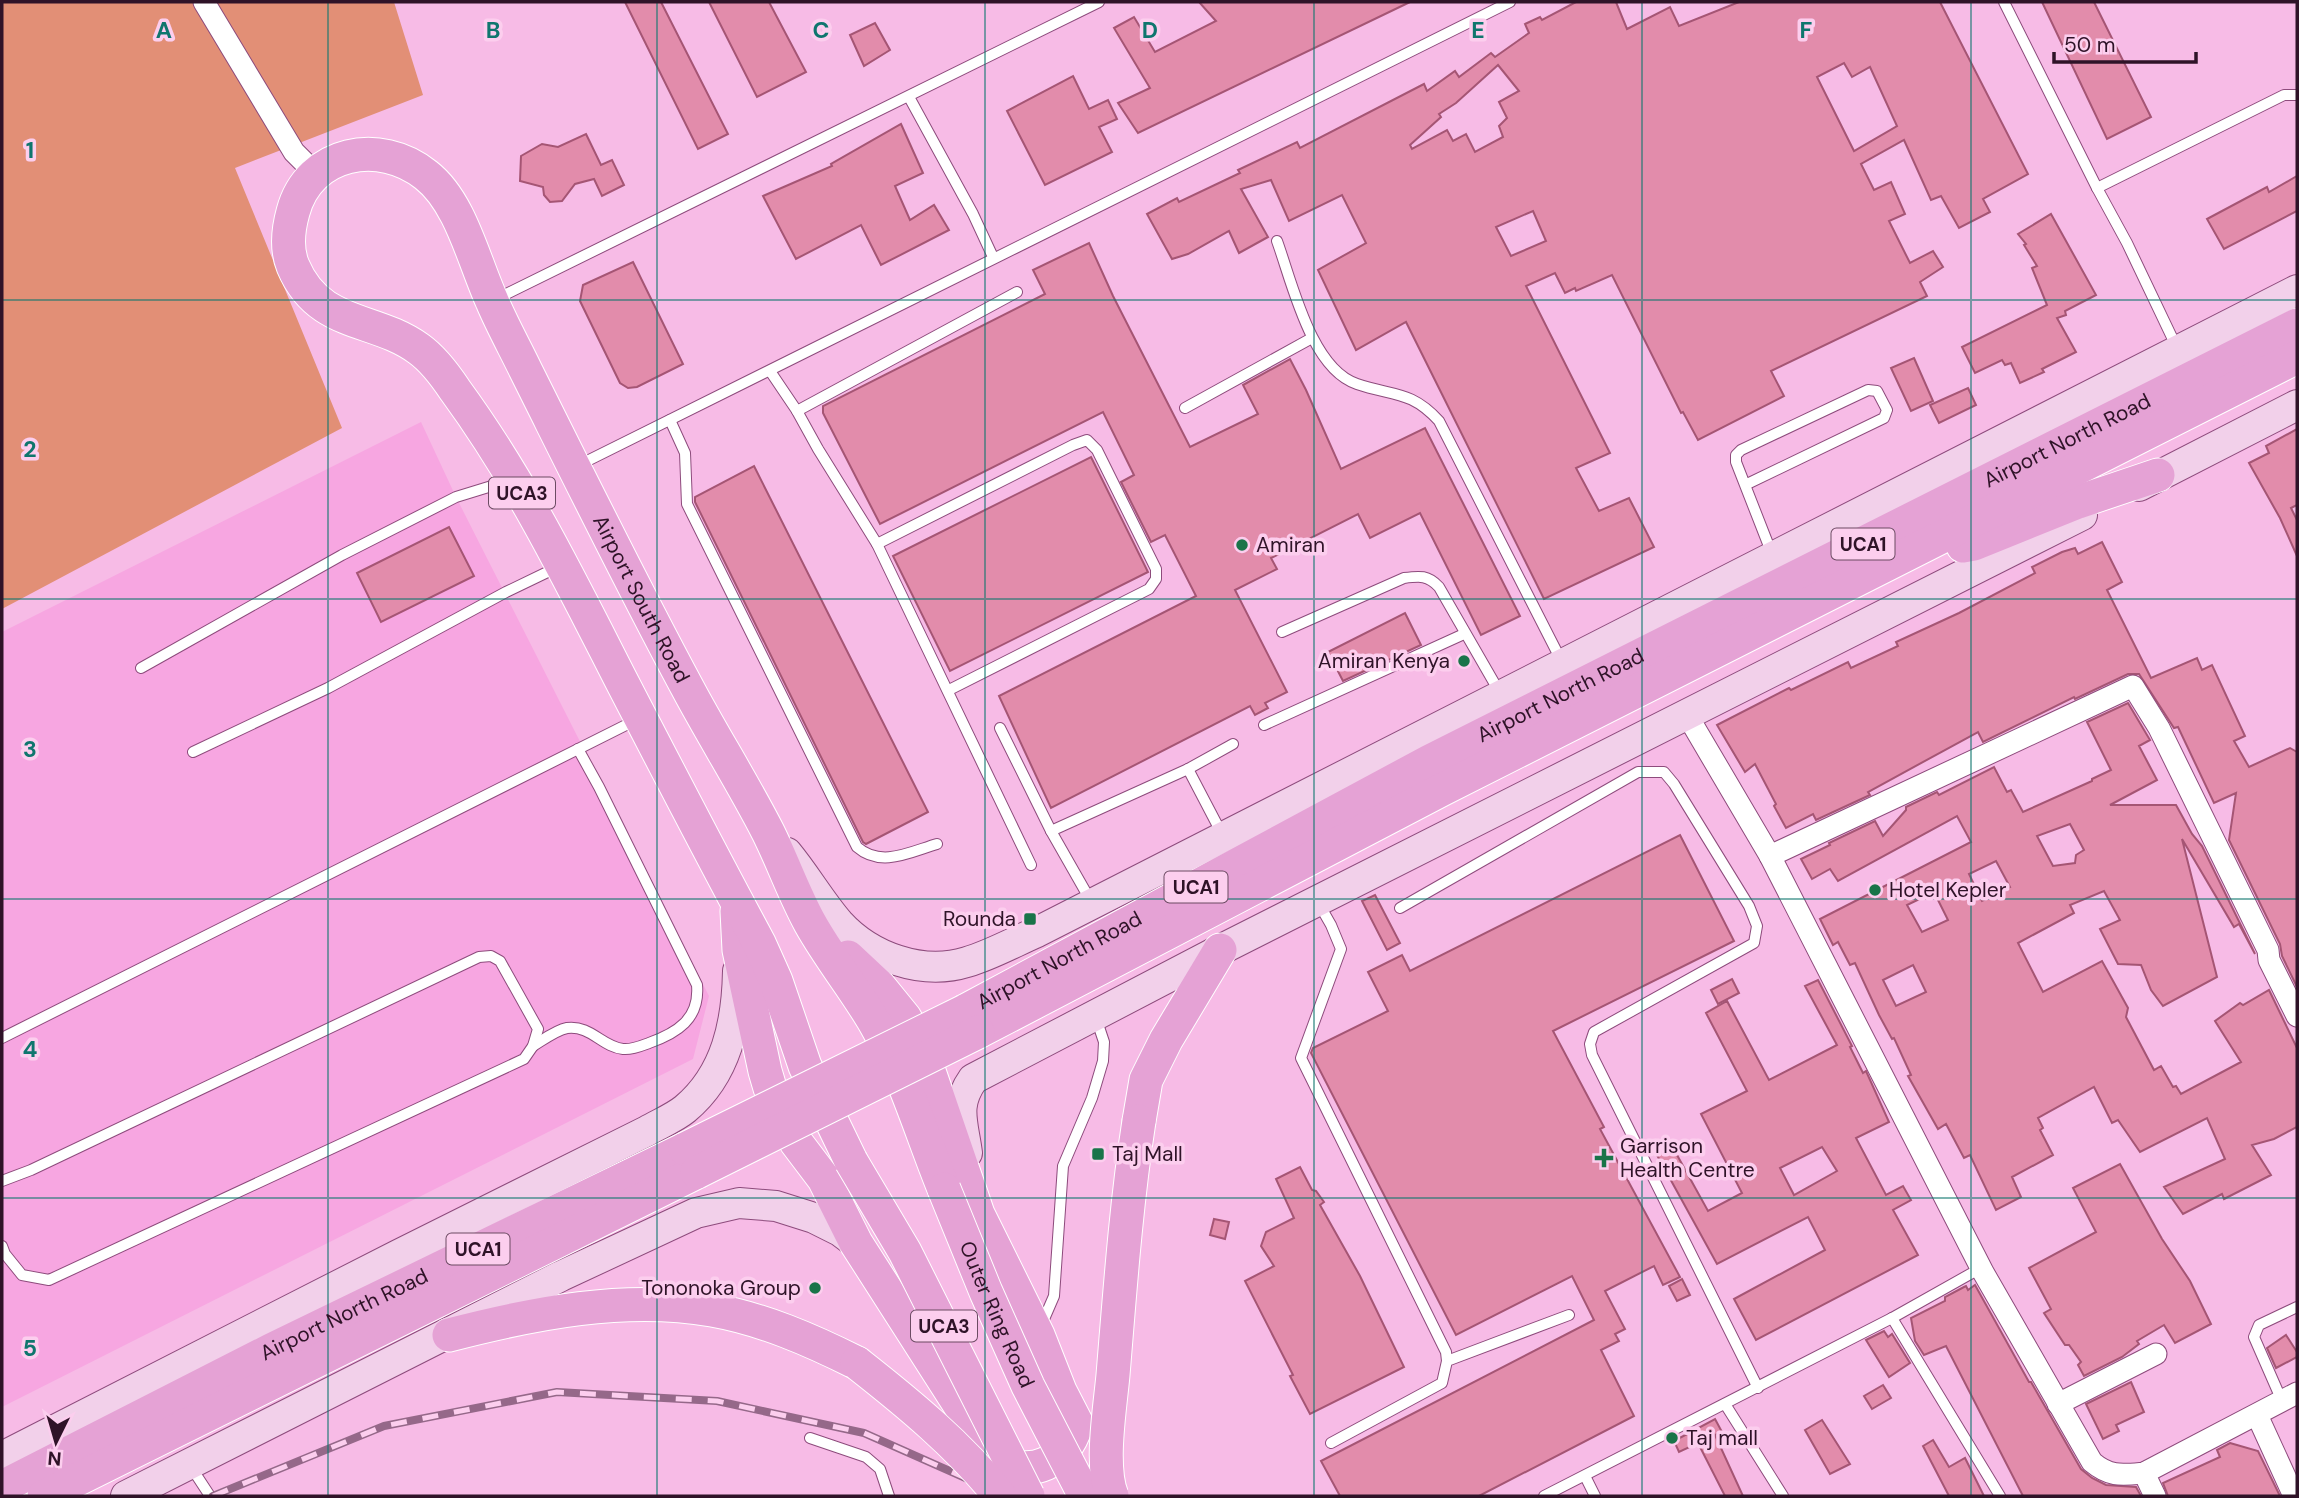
<svg xmlns="http://www.w3.org/2000/svg" width="2299" height="1498" font-family="'DM Sans',sans-serif">
<style>
.built{fill:#f7a6e1}
.green{fill:#e28f76}
.building{fill:#e28cab;stroke:#a55574;stroke-width:2;fill-rule:evenodd}
.lines{fill:none;stroke-linecap:round;stroke-linejoin:round}
.service-casing{stroke:#8d4b7c;stroke-width:12}
.minor-casing{stroke:#8d4b7c;stroke-width:23}
.secondary-casing{stroke:#8d4b7c;stroke-width:32}
.primary-casing{stroke:#fff;stroke-width:35}
.service{stroke:#fff;stroke-width:10}
.minor{stroke:#fff;stroke-width:21}
.secondary{stroke:#f2d0ea;stroke-width:30}
.primary{stroke:#e5a2d5;stroke-width:33}
.rail-casing{stroke:#956889;stroke-width:8}
.rail{stroke:#fcceee;stroke-width:5;stroke-dasharray:16;stroke-linecap:butt}
.primary-bridge-casing{stroke:#fff;stroke-width:35;stroke-linecap:butt}
.primary-bridge{stroke:#e5a2d5;stroke-width:33}
.grid{fill:none;stroke:#0f766e;stroke-width:2;stroke-opacity:0.55}
.poi-dot{fill:#197449;stroke:#fcceee;stroke-width:2.5}
.labels{text-anchor:middle;stroke-width:7;stroke-linejoin:round;paint-order:stroke}
.shield{fill:#fcceee;stroke:#6c4b63;stroke-width:2}
.shield-label{font-size:19px;font-weight:bold;fill:#2f1328}
.street-label{font-size:21px;fill:#2f1328;stroke:#fcceee}
.poi-label{font-size:21px;fill:#2f1328;stroke:#fcceee;text-anchor:start}
.grid-label{font-size:23px;text-anchor:middle;font-weight:bold;fill:#0f766e;stroke:#fcceee;stroke-width:7;stroke-linejoin:round;paint-order:stroke}
</style>
<rect width="100%" height="100%" fill="#f7bbe6"/>
<!-- built -->
<polygon class="built" points="421,422 456,497 709,996 693,1059 2,1407 2,632"/>
<!-- green -->
<polygon class="green" points="2,2 394,2 423,95 235,168 342,428 2,609"/>
<!-- building -->
<g class="building">
<polygon points="625,2 661,2 728,134 698,149"/>
<polygon points="709,2 769,2 806,72 757,97"/>
<polygon points="1199,2 1410,2 1138,133 1118,103 1150,88 1114,28 1134,17 1155,52 1216,21"/>
<path d="M1576 2H1616L1627 29 1670 7 1679 26 1739 2H1940L2028 174 1983 199 1990 212 1959 228 1941 196 1931 200 1904 140 1861 164 1874 190 1891 182 1905 214 1889 221 1910 263 1933 251 1943 267 1920 282 1927 296 1771 371 1784 396 1698 440 1683 412 1681 413 1612 275 1576 291 1575 288 1565 293 1555 273 1526 286 1610 453 1576 468 1599 511 1629 498 1654 547 1544 599 1406 322 1356 350 1318 270 1366 243 1342 195 1289 221 1271 180 1241 189 1268 237 1239 253 1229 231 1188 254 1172 259 1147 214 1177 198 1179 202 1240 173 1238 170 1297 142 1300 148 1424 84 1427 91 1455 71 1459 77 1491 53 1495 57 1529 33 1525 24 1540 17 1542 20ZM1844 63 1852 77 1870 67 1897 126 1854 151 1817 77ZM1498 65 1519 91 1499 102 1507 118 1499 126 1503 137 1475 152 1466 134 1453 141 1447 130 1412 149 1410 145 1441 117 1439 114 1456 103ZM1533 211 1546 241 1511 256 1496 227Z"/>
<polygon points="2042,2 2094,2 2151,117 2107,139"/>
<polygon points="875,23 890,50 864,66 850,35"/>
<polygon points="1073,76 1089,109 1108,100 1117,119 1099,127 1112,152 1045,185 1007,111"/>
<polygon points="901,124 923,173 895,186 910,220 934,205 949,230 881,265 861,225 796,259 763,196 832,166 831,164"/>
<polygon points="586,134 601,165 612,160 624,185 602,196 594,179 575,184 562,201 550,202 544,195 543,187 520,181 521,156 542,144 558,147"/>
<polygon points="2297,176 2297,211 2224,249 2207,219 2267,187 2269,192"/>
<polygon points="2051,214 2096,295 2065,311 2066,315 2057,318 2076,352 2042,369 2044,372 2020,383 2011,363 2005,365 2002,360 1975,373 1962,347 2047,305 2032,268 2037,266 2024,245 2026,244 2018,234"/>
<polygon points="1089,243 1113,296 1190,447 1258,414 1243,385 1290,359 1306,390 1341,469 1425,428 1520,616 1481,635 1420,513 1370,538 1358,514 1271,558 1277,569 1235,590 1287,692 1265,703 1268,708 1255,715 1250,706 1051,808 999,696 1196,596 1165,535 1151,542 1121,482 1134,475 1103,412 880,524 823,413 823,406 1045,294 1033,270"/>
<polygon points="633,262 683,364 637,387 628,388 620,383 580,301 583,285"/>
<polygon points="1914,358 1933,401 1911,411 1891,368"/>
<polygon points="1968,388 1976,405 1939,423 1930,405"/>
<polygon points="2297,429 2297,505 2291,508 2297,520 2297,556 2280,518 2249,463 2269,453 2266,446"/>
<polygon points="1091,457 1148,572 950,671 893,556"/>
<polygon points="754,466 928,812 866,844 863,842 695,502 695,497"/>
<polygon points="449,527 474,576 381,622 357,573"/>
<polygon points="2102,542 2122,582 2107,590 2151,678 2197,658 2202,670 2212,665 2245,736 2234,741 2249,767 2290,748 2297,752 2297,987 2282,956 2280,944 2229,840 2236,793 2214,803 2178,727 2174,728 2139,674 2128,674 2075,699 2074,697 1983,742 1978,732 1868,792 1870,795 1816,820 1813,814 1786,828 1774,806 1776,804 1755,764 1745,772 1717,725 1789,688 1791,690 1848,662 1851,668 1898,646 1896,642 1959,613 2035,573 2032,567 2062,552 2075,548 2078,554"/>
<polygon points="1405,613 1421,645 1343,681 1328,652"/>
<path d="M2128 703 2150 740 2139 746 2157 780 2110 805H2176L2192 834 2202 846 2255 954 2239 924 2234 927 2182 839 2217 977 2163 1006 2151 990 2141 965 2118 964 2100 929 2120 920 2104 891 2070 905 2074 913 2018 943 2043 992 2102 961 2128 1008 2126 1017 2154 1070 2161 1066 2173 1087 2176 1086 2181 1094 2241 1062 2215 1021 2240 1003 2243 1005 2269 990 2297 1048V1127L2274 1139 2252 1145 2271 1175 2224 1199 2222 1194 2183 1214 2164 1187 2225 1159 2207 1118 2140 1152 2118 1120 2112 1123 2094 1087 2038 1118 2043 1128 2040 1130 2053 1155 2012 1177 2021 1197 1996 1210 1970 1155 1964 1158 1946 1124 1938 1129 1908 1076 1911 1075 1894 1038 1892 1039 1879 1015 1855 963 1850 965 1838 942 1833 945 1820 919 1971 842 1957 816 1838 881 1830 869 1812 879 1801 859 1830 845 1829 843 1875 821 1883 836 1906 810V807L1937 792 1939 795 1994 767 2007 792 2011 790 2023 812 2092 781V779L2111 770 2087 722ZM2070 824 2084 850 2076 855 2075 863 2053 866 2037 836ZM1996 861 2010 887 1982 901 1969 874ZM1934 892 1948 920 1922 932 1907 905ZM1913 965 1926 992 1896 1006 1883 980Z"/>
<polygon points="1680,835 1734,941 1553,1031 1604,1127 1600,1129 1680,1277 1663,1285 1654,1266 1605,1291 1625,1329 1615,1334 1619,1341 1601,1350 1634,1416 1479,1496 1340,1496 1321,1461 1594,1320 1572,1276 1456,1335 1311,1053 1313,1048 1388,1011 1368,972 1402,955 1410,971"/>
<polygon points="1375,895 1400,943 1387,950 1362,901"/>
<polygon points="1732,979 1739,993 1718,1004 1711,990"/>
<path d="M1818 980 1852 1046 1850 1047 1863 1073 1866 1071 1889 1122 1856 1138 1886 1195 1903 1186 1911 1200 1893 1210 1918 1255 1756 1340 1734 1299 1825 1250 1808 1217 1717 1264 1657 1155 1672 1146 1708 1211 1742 1193 1701 1114 1747 1091 1706 1013 1727 1001 1769 1080 1837 1045 1805 986ZM1822 1147 1837 1171 1794 1195 1780 1168Z"/>
<polygon points="2120,1164 2162,1239 2190,1281 2211,1324 2175,1343 2164,1325 2137,1341 2139,1344 2122,1357 2084,1376 2078,1365 2081,1362 2069,1345 2065,1345 2044,1313 2051,1309 2029,1268 2096,1232 2073,1188"/>
<polygon points="1300,1167 1312,1190 1316,1191 1324,1202 1320,1205 1360,1276 1404,1367 1310,1414 1290,1376 1293,1375 1245,1281 1274,1266 1261,1246 1266,1232 1294,1218 1276,1179"/>
<polygon points="1214,1219 1229,1222 1225,1239 1210,1235"/>
<polygon points="1682,1279 1690,1295 1677,1301 1669,1286"/>
<polygon points="1975,1285 2029,1382 2031,1382 2081,1469 2092,1478 2106,1485 2136,1487 2141,1496 2023,1496 1946,1346 1924,1355 1915,1341 1911,1318 1945,1301 1945,1297 1964,1287 1966,1286 1968,1290"/>
<polygon points="1884,1331 1888,1337 1892,1334 1910,1363 1889,1377 1866,1340"/>
<polygon points="2286,1335 2297,1352 2297,1357 2276,1368 2267,1348"/>
<polygon points="2131,1382 2144,1412 2116,1425 2119,1431 2103,1439 2086,1404"/>
<polygon points="1883,1385 1891,1398 1872,1409 1864,1396"/>
<polygon points="1715,1419 1722,1432 1715,1435 1743,1496 1725,1496 1698,1443 1679,1452 1674,1441"/>
<polygon points="1822,1420 1850,1464 1830,1474 1805,1430"/>
<polygon points="1933,1440 1949,1467 1965,1458 1984,1496 1949,1496 1923,1446"/>
<polygon points="2230,1443 2258,1451 2280,1496 2168,1496 2163,1483 2220,1457 2217,1450"/>
</g>
<g class="lines">
<!-- service casing -->
<g class="service-casing">
<g id="service">
<polyline points="2004,2 2097,188 2127,243 2178,350"/>
<polyline points="909,97 973,214 993,257"/>
<polyline points="2097,188 2284,95 2297,95"/>
<path d="M1277 241C1292 282 1311 369 1357 384 1392 396 1411 390 1439 421L1562 662"/>
<polyline points="494,300 1099,2"/>
<polyline points="770,371 797,411 818,449 877,544 1031,865"/>
<polyline points="1185,408 1312,338"/>
<polyline points="797,411 1017,292"/>
<path d="M670 420 685 453 687 504 857 847C881 868 910 852 937 844"/>
<polyline points="577,466 1510,2"/>
<polyline points="1745,485 1884,418 1887,410 1877,391 1868,390 1741,450 1736,455 1736,462 1772,554"/>
<polyline points="877,544 1073,445 1087,440 1097,450 1156,569 1156,579 1149,589 949,690"/>
<path d="M1282 632 1404 578C1420 576 1428 575 1439 587L1500 693"/>
<polyline points="141,668 342,555 456,497 508,481"/>
<polyline points="1264,725 1464,634"/>
<polyline points="1000,728 1051,831"/>
<polyline points="193,752 328,688 506,592 560,566"/>
<polyline points="1188,769 1222,834"/>
<polyline points="1092,903 1051,831 1188,769 1233,744"/>
<polyline points="1319,904 1331,925 1341,949 1301,1058 1446,1352 1447,1361"/>
<polyline points="1400,908 1638,772 1664,772 1674,784 1749,906 1757,926 1754,943 1594,1032 1590,1044 1592,1055 1758,1388"/>
<polyline points="2,1038 638,719"/>
<path d="M533 1046C543 1040 556 1030 567 1028 591 1025 602 1047 623 1049 632 1050 641 1046 649 1043 677 1033 700 1019 697 985L599 787 578 749"/>
<polyline points="2,1181 31,1170 479,957 491,956 500,961 538,1029 533,1046 524,1059 49,1280 22,1275 5,1254 2,1246"/>
<polyline points="1892,1318 2000,1496"/>
<polyline points="1041,1326 1054,1296 1063,1166 1092,1098 1103,1061 1104,1042 1096,1018"/>
<polyline points="2282,1401 2254,1337 2259,1325 2297,1307"/>
<polyline points="1725,1404 1783,1496"/>
<polyline points="810,1438 866,1457 880,1469 889,1496"/>
<polyline points="1331,1443 1442,1383 1447,1361 1569,1315"/>
<polyline points="191,1467 210,1496"/>
<polyline points="1585,1476 1595,1496"/>
<polyline points="1544,1496 1892,1318 1981,1268"/>
</g>
</g>
<!-- minor casing -->
<g class="minor-casing">
<g id="minor">
<polyline points="204,2 294,152 316,174"/>
<path d="M1687 715 1770 856 1983 1272 2092 1462C2110 1477 2121 1475 2144 1473L2297 1393"/>
<polyline points="1770,856 2133,686 2159,728 2268,950 2269,960 2297,1016"/>
<polyline points="2058,1404 2156,1354"/>
<polyline points="2257,1415 2294,1496"/>
<polyline points="2144,1473 2155,1496"/>
</g>
</g>
<!-- secondary casing -->
<g class="secondary-casing">
<g id="secondary">
<polyline points="2139,486 2297,405"/>
<path d="M787 853C806 876 820 901 839 923 870 957 922 976 967 962 991 955 1014 942 1037 932L2297 290"/>
<path d="M967 1153C963 1122 954 1106 973 1079L1220 950 2082 515"/>
<path d="M2 1457 398 1255 647 1131C659 1124 674 1118 685 1109 727 1074 737 1022 738 971"/>
<polyline points="126,1496 561,1276 696,1213 739,1203 776,1206 814,1218 840,1231 856,1243"/>
</g>
</g>
<!-- primary casing -->
<g class="primary-casing">
<g id="primary">
<polyline points="1963,546 1974,544 2078,502 2158,475"/>
<path d="M737 911 739 950 765 1071 770 1088 796 1142 824 1179 856 1243 995 1460C1033 1478 1064 1464 1077 1424L1060 1391 1038 1335 978 1214 920 1045 905 1018 879 986 848 957"/>
<path id="s1" d="M965 1011 1428 762 2297 325"/>
<polyline points="978,1032 1443,789 2297,357"/>
<polyline points="1139,1121 1146,1080 1166,1040 1220,950"/>
<path id="s2" d="M851 1161 805 1066 776 981 759 943C712 856 666 767 620 678 570 580 521 480 455 390 445 375 433 359 419 349 374 316 319 328 293 266 286 249 288 230 293 212 309 151 380 138 426 175 461 202 474 262 492 301 502 325 515 348 526 371 579 477 631 583 687 687 713 736 743 783 768 832 783 862 794 894 810 923 830 959 856 990 876 1025 905 1076 922 1135 944 1189"/>
<path d="M449 1335C534 1313 625 1295 712 1310 763 1319 811 1340 857 1363"/>
<path id="s3" d="M2 1487 271 1350 685 1149"/>
<polyline points="44,1496 697,1172"/>
</g>
</g>
<!-- service -->
<use href="#service" class="service"/>
<!-- minor -->
<use href="#minor" class="minor"/>
<!-- secondary -->
<use href="#secondary" class="secondary"/>
<!-- primary -->
<use href="#primary" class="primary"/>
<!-- rail casing -->
<g class="rail-casing">
<polyline id="rail" points="213,1496 384,1426 557,1392 717,1401 864,1433 1006,1496"/>
</g>
<!-- rail -->
<use href="#rail" class="rail"/>
<!-- primary-bridge casing -->
<g class="primary-bridge-casing">
<g id="primary-bridge">
<polyline points="685,1149 965,1011"/>
<polyline points="851,1161 905,1252 1028,1496"/>
<polyline points="697,1172 978,1032"/>
<path id="s4" d="M944 1189 986 1292 1028 1386 1085 1496"/>
<path d="M857 1363C908 1403 959 1445 1000 1496"/>
<path d="M1112 1496C1100 1466 1110 1408 1113 1375 1120 1290 1126 1205 1139 1121"/>
</g>
</g>
<!-- primary-bridge -->
<use href="#primary-bridge" class="primary-bridge"/>
</g>
<!-- grid -->
<path class="grid" d="M328 2V1496M657 2V1496M985 2V1496M1314 2V1496M1642 2V1496M1971 2V1496M2 300H2297M2 599H2297M2 899H2297M2 1198H2297"/>
<!-- markers -->
<g class="poi-dot">
<circle cx="1242" cy="545" r="7"/>
<circle cx="1464" cy="661" r="7"/>
<circle cx="1875" cy="890" r="7"/>
<rect x="1023" y="912" width="14" height="14" rx="3.5"/>
<rect x="1091" y="1147" width="14" height="14" rx="3.5"/>
<path d="M1600.5 1147.5h7v7h7v7h-7v7h-7v-7h-7v-7h7z"/>
<circle cx="815" cy="1288" r="7"/>
<circle cx="1672" cy="1438" r="7"/>
</g>
<g class="labels">
<!-- shield labels -->
<g class="shield">
<rect x="489" y="477.5" width="66" height="31" rx="5"/>
<rect x="1831.5" y="528.5" width="63" height="31" rx="5"/>
<rect x="1164.5" y="871.5" width="63" height="31" rx="5"/>
<rect x="446.5" y="1233.5" width="63" height="31" rx="5"/>
<rect x="911" y="1310.5" width="66" height="31" rx="5"/>
</g>
<g class="shield-label">
<text x="522" y="500">UCA3</text>
<text x="1863" y="551">UCA1</text>
<text x="1196" y="894">UCA1</text>
<text x="478" y="1256">UCA1</text>
<text x="944" y="1333">UCA3</text>
</g>
<!-- street labels -->
<g class="street-label">
<text dy="7" stroke="none"><textPath href="#s1" startOffset="1241">Airport North Road</textPath></text>
<text dy="7" stroke="none"><textPath href="#s2" startOffset="1776">Airport South Road</textPath></text>
<text dy="7" stroke="none"><textPath href="#s1" startOffset="674">Airport North Road</textPath></text>
<text dy="7" stroke="none"><textPath href="#s1" startOffset="107">Airport North Road</textPath></text>
<text dy="7" stroke="none"><textPath href="#s3" startOffset="383">Airport North Road</textPath></text>
<text dy="7" stroke="none"><textPath href="#s4" startOffset="136">Outer Ring Road</textPath></text>
</g>
<!-- poi labels -->
<g class="poi-label">
<text x="1256" y="552">Amiran</text>
<text x="1450" y="668" text-anchor="end">Amiran Kenya</text>
<text x="1889" y="897">Hotel Kepler</text>
<text x="1016" y="926" text-anchor="end">Rounda</text>
<text x="1620" y="1153">Garrison<tspan x="1620" dy="24">Health Centre</tspan></text>
<text x="1112" y="1161">Taj Mall</text>
<text x="801" y="1295" text-anchor="end">Tononoka Group</text>
<text x="1686" y="1445">Taj mall</text>
</g>
</g>
<g class="grid-label">
<text x="164" y="38">A</text>
<text x="493" y="38">B</text>
<text x="821" y="38">C</text>
<text x="1150" y="38">D</text>
<text x="1478" y="38">E</text>
<text x="1806" y="38">F</text>
<text x="30" y="158">1</text>
<text x="30" y="457">2</text>
<text x="30" y="757">3</text>
<text x="30" y="1057">4</text>
<text x="30" y="1356">5</text>
</g>
<!-- border -->
<rect width="2299" height="1498" fill="none" stroke="#2f1328" stroke-width="7"/>
<!-- north arrow -->
<g transform="translate(56 1442) rotate(185)" stroke="#fcceee" stroke-width="5" paint-order="stroke">
<path d="M0-5L12 26L0 18L-12 26Z" fill="#2f1328"/>
<text y="-10" font-size="19" font-weight="bold" text-anchor="middle" fill="#2f1328">N</text>
</g>
<!-- scale -->
<path d="M2054 52v10h142v-10" fill="none" stroke="#2f1328" stroke-width="3.5"/>
<text x="2064" y="52" font-size="21" fill="#2f1328" stroke="#fcceee" stroke-width="5" paint-order="stroke">50 m</text>
</svg>
